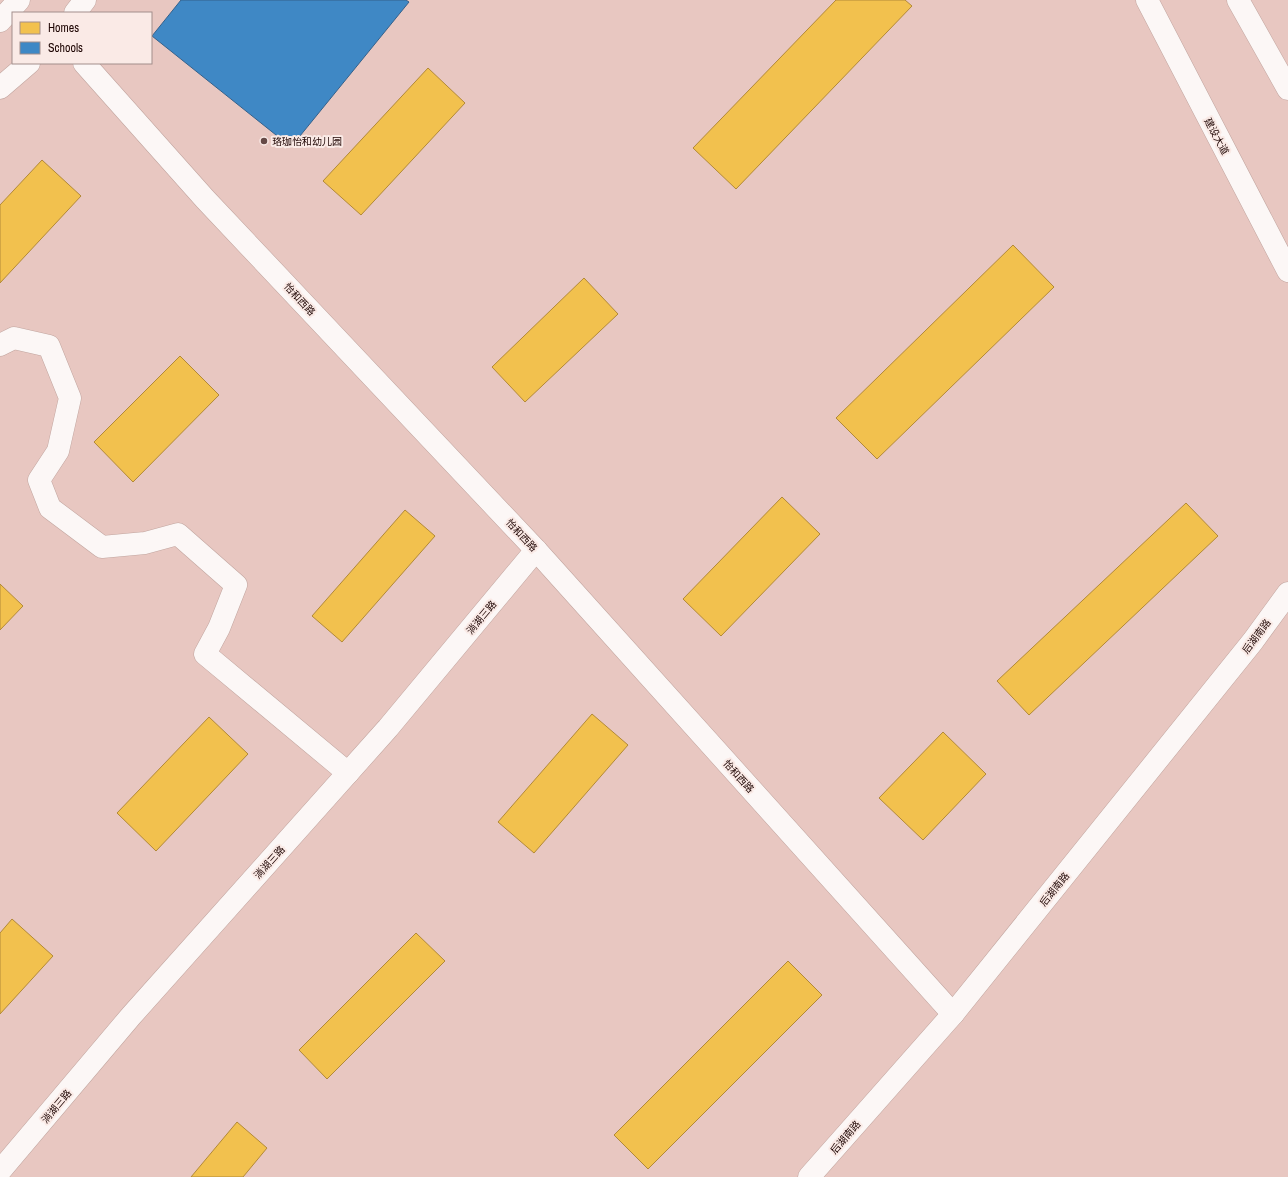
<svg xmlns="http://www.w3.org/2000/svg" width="1288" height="1177" font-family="'Archivo Narrow','Noto Sans SC',sans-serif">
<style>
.homes{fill:#f2c14e;stroke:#b28938}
.schools{fill:#3f88c5;stroke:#35618b}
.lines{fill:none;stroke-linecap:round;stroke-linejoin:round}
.minor-casing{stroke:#c1a59f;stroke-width:23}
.major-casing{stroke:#c1a59f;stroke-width:23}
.minor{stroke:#fcf7f6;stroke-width:22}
.major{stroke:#fcf7f6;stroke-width:22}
.poi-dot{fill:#654946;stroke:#faeae6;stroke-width:1.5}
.labels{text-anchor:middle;stroke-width:4;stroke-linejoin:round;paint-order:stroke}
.street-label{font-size:10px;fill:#1e0503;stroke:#faeae6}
.poi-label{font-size:10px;fill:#1e0503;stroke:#faeae6;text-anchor:start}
</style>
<rect width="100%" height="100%" fill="#e8c7c1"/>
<!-- homes -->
<g class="homes">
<polygon points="836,0 905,0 912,6 736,189 693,148"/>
<polygon points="428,68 465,103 361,215 323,181"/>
<polygon points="42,160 81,196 0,283 0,205"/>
<polygon points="1013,245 1054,287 877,459 836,418"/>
<polygon points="584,278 618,314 525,402 492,367"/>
<polygon points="180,356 219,395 133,482 94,442"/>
<polygon points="782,497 820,534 721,636 683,599"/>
<polygon points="1186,503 1218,536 1029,715 997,681"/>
<polygon points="405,510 435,536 342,642 312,616"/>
<polygon points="0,584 23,606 0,630"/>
<polygon points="592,714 628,745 534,853 498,822"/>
<polygon points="209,717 248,754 156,851 117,813"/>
<polygon points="943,732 986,774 923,840 879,798"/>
<polygon points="12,919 53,956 0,1014 0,933"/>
<polygon points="416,933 445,961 327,1079 299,1050"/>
<polygon points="788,961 822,995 648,1169 614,1135"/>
<polygon points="237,1122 267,1148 243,1177 191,1177"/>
</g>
<!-- schools -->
<polygon class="schools" points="181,0 406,0 409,2 291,147 152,36"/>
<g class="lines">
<!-- minor casing -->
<g class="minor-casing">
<g id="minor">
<polyline points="75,13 85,0"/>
<polyline points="84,63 205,199 536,550 953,1014"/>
<polyline points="0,88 29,63"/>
<polyline points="0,345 14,338 49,346 70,398 58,451 39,480 50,508 102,547 145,543 178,534 236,585 219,628 205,654 348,773"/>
<polyline points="0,1171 131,1016 388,728 536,550"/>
<polyline points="809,1177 953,1014 1253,641 1288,593"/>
</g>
</g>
<!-- major casing -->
<g class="major-casing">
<g id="major">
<polyline points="1147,0 1288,271"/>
<polyline points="1238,0 1288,89"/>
<polyline points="0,21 19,0"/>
</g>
</g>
<!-- minor -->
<use href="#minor" class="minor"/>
<!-- major -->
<use href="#major" class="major"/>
</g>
<!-- markers -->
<circle class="poi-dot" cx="264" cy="141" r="4"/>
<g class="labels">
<!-- street labels -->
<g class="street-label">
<text transform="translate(1217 136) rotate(62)" y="4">建设大道</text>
<text transform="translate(300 299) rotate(47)" y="4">怡和西路</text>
<text transform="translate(522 535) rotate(47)" y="4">怡和西路</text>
<text transform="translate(481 617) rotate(-50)" y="4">淌湖三路</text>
<text transform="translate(1256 636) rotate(-53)" y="4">后湖南路</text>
<text transform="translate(739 776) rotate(48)" y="4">怡和西路</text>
<text transform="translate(269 862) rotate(-48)" y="4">淌湖三路</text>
<text transform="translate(1054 889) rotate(-51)" y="4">后湖南路</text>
<text transform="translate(56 1106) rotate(-50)" y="4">淌湖三路</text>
<text transform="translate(845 1137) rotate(-49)" y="4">后湖南路</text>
</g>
<!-- poi labels -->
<g class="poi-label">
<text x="272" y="145">珞珈怡和幼儿园</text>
</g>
</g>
<!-- legend -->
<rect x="12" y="12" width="140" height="52" fill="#faeae6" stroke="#a28e8b"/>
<rect x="20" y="22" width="20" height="12" fill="#f2c14e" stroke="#a28e8b"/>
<text x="48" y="32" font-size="12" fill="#1e0503">Homes</text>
<rect x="20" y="42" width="20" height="12" fill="#3f88c5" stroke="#a28e8b"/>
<text x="48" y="52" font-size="12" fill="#1e0503">Schools</text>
</svg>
